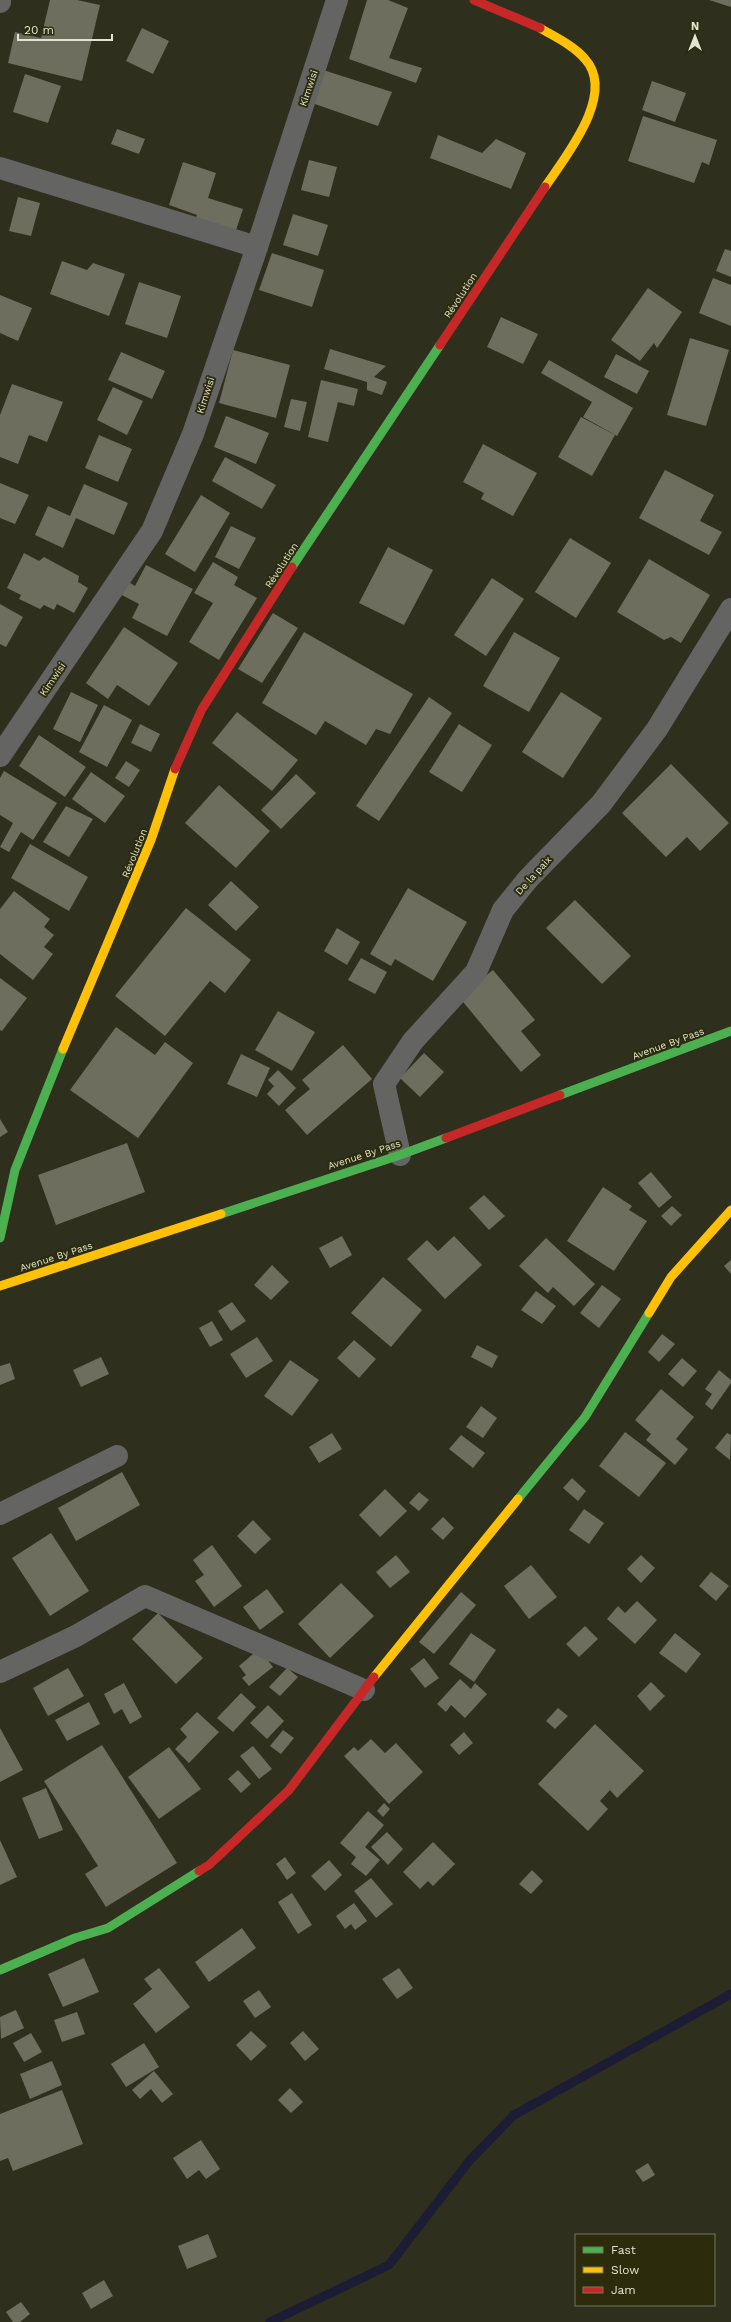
<svg xmlns="http://www.w3.org/2000/svg" width="731" height="2322" font-family="'Work Sans',sans-serif">
<style>
.lines{fill:none;stroke-linecap:round;stroke-linejoin:round}
.stream{stroke:#1c1d35;stroke-width:9}
.building{fill:#6e6e5f}
.street{stroke:#646463;stroke-width:22}
.fast{stroke:#4caf50;stroke-width:9}
.slow{stroke:#ffc107;stroke-width:9}
.jam{stroke:#c62828;stroke-width:9}
.labels{text-anchor:middle;stroke-width:4;stroke-linejoin:round;paint-order:stroke}
.street-label{font-size:10px;fill:#e2e3d1;stroke:#2c2c0d}
</style>
<rect width="100%" height="100%" fill="#2f2f1e"/>
<g class="lines">
<!-- stream -->
<polyline class="stream" points="270,2322 389,2265 470,2160 514,2115 731,1994"/>
</g>
<!-- building -->
<g class="building">
<polygon points="50,0 77,0 100,5 82,81 8,63 15,32 41,38"/>
<polygon points="367,0 388,0 408,8 389,58 422,68 416,83 349,59"/>
<polygon points="709,0 731,0 731,7"/>
<polygon points="142,28 169,41 153,74 126,61"/>
<polygon points="320,69 392,92 378,126 312,103"/>
<polygon points="25,74 61,86 48,123 13,112"/>
<polygon points="652,81 686,93 675,122 642,110"/>
<polygon points="643,116 717,140 709,165 702,162 694,183 628,161"/>
<polygon points="117,129 145,139 139,154 111,144"/>
<polygon points="438,135 482,153 496,139 526,153 511,189 430,158"/>
<polygon points="309,160 337,167 329,197 301,190"/>
<polygon points="183,162 216,173 208,198 243,209 234,236 194,223 197,215 169,205"/>
<polygon points="18,197 40,203 31,236 9,231"/>
<polygon points="293,214 328,225 318,256 283,245"/>
<polygon points="725,249 731,251 731,277 716,271"/>
<polygon points="272,253 324,270 312,307 259,290"/>
<polygon points="62,261 87,270 93,263 125,274 109,316 50,294"/>
<polygon points="713,278 731,285 731,326 699,313"/>
<polygon points="139,282 181,296 167,338 125,324"/>
<polygon points="648,288 682,312 657,348 654,343 640,361 611,340"/>
<polygon points="0,295 32,308 18,341 0,333"/>
<polygon points="501,317 538,334 523,364 487,347"/>
<polygon points="690,338 729,350 706,426 667,415"/>
<polygon points="330,349 386,366 374,377 387,382 382,395 367,390 367,382 324,369"/>
<polygon points="233,350 290,365 276,418 219,403"/>
<polygon points="121,352 165,371 152,399 108,380"/>
<polygon points="616,354 649,371 637,394 604,377"/>
<polygon points="549,360 633,408 617,436 583,417 592,402 541,373"/>
<polygon points="321,380 358,389 354,406 338,402 328,442 308,437"/>
<polygon points="12,384 63,402 47,442 29,435 18,464 0,457 0,415"/>
<polygon points="113,387 143,401 127,435 97,420"/>
<polygon points="291,399 307,402 300,431 284,427"/>
<polygon points="226,416 269,433 256,464 214,447"/>
<polygon points="581,417 615,435 592,476 558,457"/>
<polygon points="99,435 132,449 118,482 85,468"/>
<polygon points="483,444 537,473 513,516 481,499 484,493 463,482"/>
<polygon points="225,457 276,485 262,509 212,481"/>
<polygon points="665,470 714,495 700,521 722,532 709,555 639,518"/>
<polygon points="0,483 29,495 15,524 0,518"/>
<polygon points="84,484 128,503 114,535 76,518 63,548 35,535 48,506 70,516"/>
<polygon points="201,495 230,513 195,572 165,554"/>
<polygon points="231,526 256,538 239,569 215,557"/>
<polygon points="570,538 611,563 576,618 535,592"/>
<polygon points="388,547 433,570 404,625 359,603"/>
<polygon points="24,553 39,561 44,557 79,576 78,582 88,588 74,613 57,604 54,610 44,605 40,609 19,599 21,595 7,588"/>
<polygon points="649,559 710,595 681,643 671,637 664,640 617,612"/>
<polygon points="213,562 238,577 234,585 257,598 219,660 189,642 213,603 194,593"/>
<polygon points="146,565 193,589 167,636 132,618 139,604 120,594 127,581 135,586"/>
<polygon points="492,578 524,599 486,656 454,635"/>
<polygon points="0,604 23,617 6,647 0,644"/>
<polygon points="273,613 298,628 262,683 238,669"/>
<polygon points="124,627 178,663 149,706 117,685 108,699 86,683"/>
<polygon points="304,632 413,694 390,734 376,729 366,745 325,721 316,735 262,703"/>
<polygon points="514,632 560,658 529,712 483,686"/>
<polygon points="71,692 98,705 80,742 53,729"/>
<polygon points="561,692 602,718 563,778 522,752"/>
<polygon points="429,697 452,713 379,821 356,806"/>
<polygon points="104,705 132,720 107,767 79,752"/>
<polygon points="237,712 298,760 272,791 212,743"/>
<polygon points="140,724 160,734 151,752 131,743"/>
<polygon points="459,724 492,745 462,792 429,772"/>
<polygon points="39,735 86,767 65,797 19,766"/>
<polygon points="126,761 140,770 129,787 115,778"/>
<polygon points="671,764 729,823 700,851 687,837 666,857 622,813"/>
<polygon points="4,771 57,803 33,840 21,832 9,852 0,847 13,823 0,815 0,778"/>
<polygon points="91,772 125,796 105,823 72,799"/>
<polygon points="296,774 316,793 281,829 261,810"/>
<polygon points="219,785 270,831 236,868 185,823"/>
<polygon points="66,806 93,819 69,857 43,842"/>
<polygon points="30,844 88,877 69,911 11,878"/>
<polygon points="231,881 259,907 236,931 208,905"/>
<polygon points="408,888 467,922 433,981 395,959 391,966 370,954"/>
<polygon points="14,891 50,919 44,927 54,935 44,947 53,954 33,980 0,954 0,909"/>
<polygon points="575,900 631,956 602,984 546,928"/>
<polygon points="186,908 251,960 225,993 210,981 165,1036 115,996"/>
<polygon points="337,928 360,942 347,965 324,951"/>
<polygon points="361,958 387,972 375,994 348,980"/>
<polygon points="493,970 535,1020 521,1031 541,1055 521,1072 459,997"/>
<polygon points="0,978 27,998 2,1031 0,1030"/>
<polygon points="278,1011 315,1032 292,1071 255,1050"/>
<polygon points="116,1027 155,1055 165,1042 193,1063 138,1138 70,1090"/>
<polygon points="343,1045 372,1079 307,1135 285,1110 310,1089 302,1080"/>
<polygon points="424,1053 444,1072 420,1097 400,1078"/>
<polygon points="241,1054 270,1068 257,1097 227,1084"/>
<polygon points="278,1070 296,1088 279,1106 267,1094 274,1086 268,1080"/>
<polygon points="0,1119 8,1132 0,1137"/>
<polygon points="127,1143 145,1192 56,1225 38,1175"/>
<polygon points="651,1172 672,1197 659,1208 638,1183"/>
<polygon points="603,1187 632,1206 629,1210 647,1221 614,1271 567,1241"/>
<polygon points="484,1195 505,1216 489,1230 469,1208"/>
<polygon points="672,1206 682,1215 671,1226 661,1216"/>
<polygon points="342,1236 352,1255 330,1268 319,1248"/>
<polygon points="454,1236 482,1265 445,1299 407,1259 427,1240 438,1251"/>
<polygon points="546,1238 595,1284 574,1306 553,1287 548,1293 519,1266"/>
<polygon points="731,1260 731,1274 724,1266"/>
<polygon points="272,1265 289,1282 271,1300 254,1285"/>
<polygon points="383,1277 422,1310 391,1347 351,1313"/>
<polygon points="602,1285 621,1299 599,1328 580,1313"/>
<polygon points="536,1291 556,1306 542,1324 521,1310"/>
<polygon points="232,1302 246,1321 231,1331 218,1311"/>
<polygon points="212,1321 223,1340 210,1347 199,1328"/>
<polygon points="662,1334 675,1344 659,1362 648,1352"/>
<polygon points="257,1337 273,1361 246,1378 230,1354"/>
<polygon points="354,1340 376,1359 359,1378 337,1358"/>
<polygon points="477,1345 498,1356 492,1368 471,1357"/>
<polygon points="101,1357 109,1374 81,1387 73,1370"/>
<polygon points="682,1358 697,1371 683,1387 668,1374"/>
<polygon points="290,1360 319,1380 292,1416 264,1396"/>
<polygon points="10,1363 15,1379 0,1385 0,1366"/>
<polygon points="719,1370 731,1380 731,1383 712,1410 705,1404 712,1394 705,1389"/>
<polygon points="661,1389 694,1417 676,1439 688,1449 675,1465 646,1440 651,1434 635,1420"/>
<polygon points="481,1406 497,1418 483,1438 466,1427"/>
<polygon points="625,1432 666,1463 639,1497 599,1466"/>
<polygon points="332,1433 342,1449 319,1463 309,1447"/>
<polygon points="727,1433 731,1435 730,1460 715,1448"/>
<polygon points="461,1435 485,1453 473,1468 449,1449"/>
<polygon points="122,1472 140,1505 76,1541 58,1508"/>
<polygon points="572,1478 586,1491 578,1501 563,1488"/>
<polygon points="385,1489 407,1511 380,1537 359,1515"/>
<polygon points="419,1492 429,1500 419,1511 409,1503"/>
<polygon points="584,1509 604,1523 589,1544 569,1530"/>
<polygon points="443,1517 454,1528 443,1540 431,1529"/>
<polygon points="253,1520 271,1539 255,1554 237,1536"/>
<polygon points="51,1533 89,1591 50,1616 12,1558"/>
<polygon points="212,1545 242,1586 214,1607 195,1581 204,1575 193,1560"/>
<polygon points="396,1555 410,1572 390,1588 376,1572"/>
<polygon points="641,1555 655,1568 641,1583 627,1569"/>
<polygon points="531,1565 557,1597 529,1619 504,1586"/>
<polygon points="711,1572 729,1586 716,1601 699,1586"/>
<polygon points="341,1583 374,1616 330,1658 298,1624"/>
<polygon points="267,1589 284,1612 260,1630 243,1607"/>
<polygon points="461,1592 476,1605 434,1654 419,1642"/>
<polygon points="637,1601 657,1620 635,1644 607,1619 618,1606 625,1613"/>
<polygon points="158,1613 203,1658 176,1684 132,1639"/>
<polygon points="585,1626 598,1639 579,1657 566,1644"/>
<polygon points="471,1633 496,1650 474,1682 449,1664"/>
<polygon points="675,1633 701,1654 686,1673 659,1653"/>
<polygon points="259,1649 273,1667 249,1686 242,1678 246,1675 239,1666"/>
<polygon points="424,1658 439,1678 425,1688 410,1669"/>
<polygon points="68,1668 84,1696 48,1716 33,1688"/>
<polygon points="287,1668 298,1677 280,1696 269,1687"/>
<polygon points="460,1679 471,1689 475,1683 487,1694 465,1718 451,1705 446,1712 437,1704"/>
<polygon points="651,1682 665,1696 650,1711 637,1696"/>
<polygon points="124,1683 142,1717 130,1724 122,1709 114,1714 104,1694"/>
<polygon points="241,1693 256,1707 233,1732 217,1718"/>
<polygon points="89,1702 100,1724 67,1741 55,1720"/>
<polygon points="268,1705 284,1721 267,1739 250,1723"/>
<polygon points="558,1708 568,1716 555,1729 546,1721"/>
<polygon points="197,1712 219,1732 189,1763 175,1749 187,1737 180,1729"/>
<polygon points="595,1724 644,1771 617,1798 610,1790 600,1801 608,1809 588,1831 538,1784"/>
<polygon points="0,1728 23,1770 0,1782"/>
<polygon points="283,1730 294,1738 281,1754 270,1746"/>
<polygon points="464,1732 473,1743 459,1755 450,1745"/>
<polygon points="371,1739 385,1753 396,1743 423,1772 389,1804 344,1756 354,1747 358,1751"/>
<polygon points="102,1745 177,1863 106,1907 85,1874 98,1866 44,1781"/>
<polygon points="253,1746 272,1769 259,1779 240,1756"/>
<polygon points="169,1747 201,1789 159,1819 128,1777"/>
<polygon points="238,1770 251,1784 241,1793 228,1779"/>
<polygon points="46,1788 63,1830 39,1839 22,1798"/>
<polygon points="384,1803 390,1809 383,1817 377,1811"/>
<polygon points="368,1811 384,1825 365,1847 380,1860 366,1876 351,1864 356,1857 340,1843"/>
<polygon points="387,1832 403,1849 388,1865 371,1847"/>
<polygon points="0,1840 17,1877 0,1885"/>
<polygon points="433,1842 455,1864 433,1886 428,1881 420,1889 403,1872"/>
<polygon points="285,1857 296,1873 287,1880 276,1864"/>
<polygon points="329,1860 342,1875 325,1891 311,1876"/>
<polygon points="532,1870 543,1881 531,1894 519,1884"/>
<polygon points="371,1878 393,1904 376,1918 354,1891"/>
<polygon points="292,1893 312,1925 298,1934 278,1902"/>
<polygon points="354,1903 367,1921 355,1930 351,1924 345,1929 336,1916"/>
<polygon points="242,1928 256,1948 209,1982 195,1962"/>
<polygon points="84,1958 99,1992 63,2007 48,1974"/>
<polygon points="159,1968 190,2007 156,2033 133,2004 152,1989 144,1979"/>
<polygon points="399,1968 413,1988 397,1999 382,1979"/>
<polygon points="259,1990 271,2007 255,2018 243,2001"/>
<polygon points="16,2010 24,2028 1,2039 0,2017"/>
<polygon points="77,2012 85,2034 62,2042 54,2020"/>
<polygon points="251,2031 267,2046 251,2061 236,2045"/>
<polygon points="303,2031 319,2049 305,2061 290,2043"/>
<polygon points="31,2033 42,2052 24,2062 13,2043"/>
<polygon points="144,2043 159,2067 126,2087 111,2064"/>
<polygon points="52,2061 62,2085 30,2099 20,2074"/>
<polygon points="154,2071 173,2094 162,2103 151,2089 140,2099 132,2090"/>
<polygon points="290,2088 303,2102 291,2113 278,2100"/>
<polygon points="62,2090 83,2144 13,2171 8,2158 0,2161 0,2114"/>
<polygon points="201,2140 220,2169 206,2179 199,2170 187,2179 173,2158"/>
<polygon points="648,2163 655,2175 643,2182 635,2171"/>
<polygon points="208,2234 217,2257 187,2269 178,2246"/>
<polygon points="104,2280 113,2296 91,2309 82,2293"/>
<polygon points="21,2302 30,2314 20,2322 13,2322 6,2312"/>
</g>
<g class="lines">
<!-- street -->
<g class="street">
<polyline points="0,2 0,0"/>
<polyline points="0,168 257,247"/>
<polyline points="0,756 152,531 193,434 257,247 337,0"/>
<polyline points="400,1155 384,1084 413,1041 476,972 503,910 528,879 601,804 657,729 731,609"/>
<polyline points="0,1514 117,1456"/>
<polyline points="0,1672 76,1636 145,1596 364,1690"/>
</g>
<!-- fast -->
<g class="fast">
<polyline points="292,567 440,345"/>
<polyline points="560,1095 731,1031"/>
<polyline points="221,1214 400,1155 446,1138"/>
<polyline points="0,1238 15,1170 63,1049"/>
<polyline points="518,1499 585,1417 649,1313"/>
<polyline points="0,1970 75,1938 108,1928 199,1871"/>
</g>
<!-- slow -->
<g class="slow">
<path d="M540 28C555 37 573 45 585 59 617 94 565 157 545 187"/>
<polyline points="63,1049 151,840 175,769"/>
<polyline points="0,1286 221,1214"/>
<polyline points="649,1313 671,1277 731,1210"/>
<polyline points="374,1677 518,1499"/>
</g>
<!-- jam -->
<g class="jam">
<polyline points="474,0 540,28"/>
<polyline points="440,345 545,187"/>
<polyline points="175,769 202,709 292,567"/>
<polyline points="446,1138 560,1095"/>
<polyline points="199,1871 209,1865 289,1790 374,1677"/>
</g>
</g>
<g class="labels">
<!-- street labels -->
<g class="street-label">
<text transform="translate(308 88) rotate(-71)" y="4">Kimwisi</text>
<text transform="translate(460 295) rotate(-57)" y="4">Révolution</text>
<text transform="translate(205 395) rotate(-72)" y="4">Kimwisi</text>
<text transform="translate(281 565) rotate(-57)" y="4">Révolution</text>
<text transform="translate(52 679) rotate(-56)" y="4">Kimwisi</text>
<text transform="translate(134 853) rotate(-68)" y="4">Révolution</text>
<text transform="translate(533 875) rotate(-48)" y="4">De la paix</text>
<text transform="translate(668 1043) rotate(-20)" y="4">Avenue By Pass</text>
<text transform="translate(364 1154) rotate(-18)" y="4">Avenue By Pass</text>
<text transform="translate(56 1256) rotate(-18)" y="4">Avenue By Pass</text>
</g>
</g>
<!-- legend -->
<rect x="575" y="2234" width="140" height="72" fill="#2c2c0d" stroke="#75755b"/>
<rect x="583" y="2247" width="20" height="6" fill="#4caf50" stroke="#75755b"/>
<text x="611" y="2254" font-size="12" fill="#e2e3d1">Fast</text>
<rect x="583" y="2267" width="20" height="6" fill="#ffc107" stroke="#75755b"/>
<text x="611" y="2274" font-size="12" fill="#e2e3d1">Slow</text>
<rect x="583" y="2287" width="20" height="6" fill="#c62828" stroke="#75755b"/>
<text x="611" y="2294" font-size="12" fill="#e2e3d1">Jam</text>
<!-- north arrow -->
<g transform="translate(695 36)" stroke="#2c2c0d" stroke-width="3" paint-order="stroke">
<path d="M0-3L7 15L0 10L-7 15Z" fill="#e2e3d1"/>
<text y="-6" font-size="11" font-weight="bold" text-anchor="middle" fill="#e2e3d1">N</text>
</g>
<!-- scale -->
<path d="M18 34v6h94v-6" fill="none" stroke="#e2e3d1" stroke-width="2"/>
<text x="24" y="34" font-size="12" fill="#e2e3d1" stroke="#2c2c0d" stroke-width="3" paint-order="stroke">20 m</text>
</svg>
